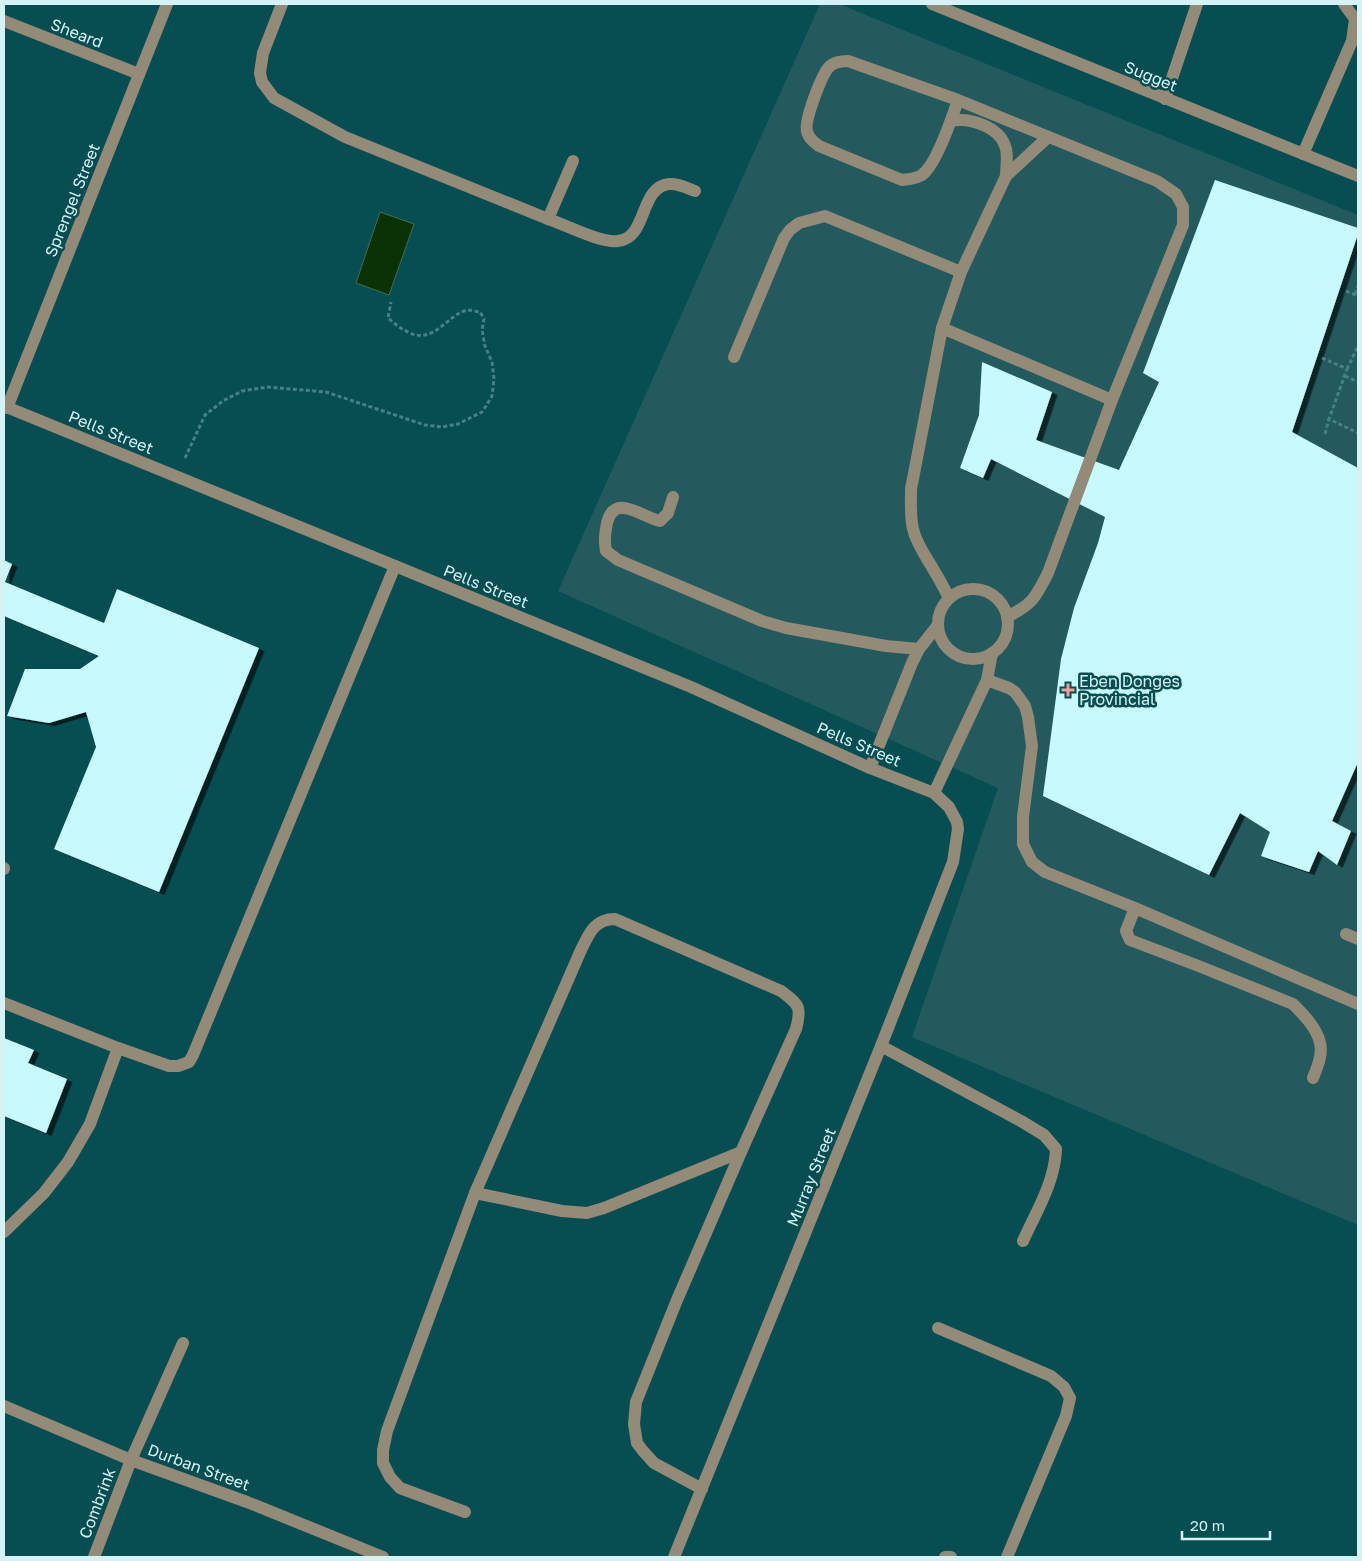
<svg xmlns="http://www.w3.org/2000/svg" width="1362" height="1561" font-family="'Golos Text',sans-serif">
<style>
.built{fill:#225a5e}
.water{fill:#0a3206;stroke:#476c4e}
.building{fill:#c8f9fd;filter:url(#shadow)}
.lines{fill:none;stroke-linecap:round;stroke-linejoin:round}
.path{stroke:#478184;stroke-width:3;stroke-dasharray:4 2.5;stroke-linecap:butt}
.minor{stroke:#948a78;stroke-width:12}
.poi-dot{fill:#f59b98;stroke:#074e52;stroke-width:2}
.labels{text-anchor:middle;stroke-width:5;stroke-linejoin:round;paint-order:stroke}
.street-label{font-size:16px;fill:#d5f3f5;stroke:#074e52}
.poi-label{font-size:16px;fill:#d5f3f5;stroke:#074e52;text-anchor:start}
</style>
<defs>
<filter id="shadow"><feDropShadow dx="5.5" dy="3" stdDeviation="0" flood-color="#0009"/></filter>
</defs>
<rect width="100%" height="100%" fill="#074e52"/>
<!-- built -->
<polygon class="built" points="820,4 839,4 1358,215 1358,1225 912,1037 998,788 558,591"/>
<!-- water -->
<polygon class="water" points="380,212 414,224 389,295 356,283"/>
<!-- building -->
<g class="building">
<polygon points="1215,180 1358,228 1358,234 1292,432 1358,468 1358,762 1332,821 1351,831 1337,865 1318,851 1309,872 1261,856 1270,832 1240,813 1209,875 1043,796 1061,659 1074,608 1098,543 1105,517 991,459 983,478 960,468 979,415 982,362 1052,392 1036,440 1119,470 1159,382 1143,373"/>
<polygon points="4,560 12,564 5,582 104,623 117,589 259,648 159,892 54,849 96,747 86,712 49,723 7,716 25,669 80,669 99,656 4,616"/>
<polygon points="4,1038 34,1050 28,1063 67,1079 46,1133 4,1116"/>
</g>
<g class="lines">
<!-- path -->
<g class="path">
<polyline points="1346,291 1358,296"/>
<polyline points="1355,294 1358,286"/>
<polyline points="1322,358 1347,369 1329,419 1358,433"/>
<polyline points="1347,369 1358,346"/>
<polyline points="1345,376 1358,382"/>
<polyline points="1325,434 1329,419"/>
<path d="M185 458 205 415 223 401 242 391 267 387 326 392 425 425 442 427 458 424 482 412 486 406 492 396 494 379 492 362 485 346 482 330 484 319 480 312C477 312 472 310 468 310 448 313 434 346 408 332 401 329 394 323 388 318L391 302"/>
</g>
<!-- minor -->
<g class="minor">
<polyline points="282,4 263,53 260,73 262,82 274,98 345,137 548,219"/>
<polyline points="932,4 1358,176"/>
<polyline points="4,21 139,74"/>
<polyline points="1165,99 1197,4"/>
<path d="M958 100C952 118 936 165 922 175 916 179 909 179 902 180L819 146C814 142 808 138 807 131 804 121 822 73 830 66 835 62 841 61 848 61L958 100 1157 181 1176 194 1183 207V225L1112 400 1048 573C1035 598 1033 604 1007 617"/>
<path d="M951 121C970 117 1001 127 1006 149 1008 157 1006 168 1006 176"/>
<polyline points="1303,154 1352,41 1355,19 1344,4"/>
<path d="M573 161 548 219C566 225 600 243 618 241 648 238 639 187 669 184 678 183 687 188 695 191"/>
<polyline points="942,328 1112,400"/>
<polyline points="734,357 784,238 790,230 799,223 825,216 961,272"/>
<polyline points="4,406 691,687 870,768 934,793 949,807 957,822 958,829 953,862 881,1046 674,1557"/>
<polyline points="7,408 167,4"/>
<path d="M673 497 668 513 660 521C641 517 615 492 607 523 605 534 604 540 606 551L618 560 762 621 786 628 886 646 919 649"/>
<circle cx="973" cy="624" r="35"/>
<path d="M949 598C945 590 941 582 936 574 928 559 917 546 913 529 910 516 911 502 911 489L942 328 961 272 1006 176 1048 137"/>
<polyline points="987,680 1009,688 1015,692 1025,706 1028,717 1032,746 1023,817 1023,844 1032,862 1045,872 1135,908 1358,1004"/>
<polyline points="870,768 912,663 919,649 938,625"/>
<polyline points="934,793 987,680 992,653"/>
<polyline points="4,869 4,868"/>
<path d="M1135 908 1126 931 1130 940 1196 965 1293 1004C1303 1014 1317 1028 1320 1043 1323 1054 1317 1068 1313 1078"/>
<polyline points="1346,934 1358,939"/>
<polyline points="4,1003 118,1048 169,1066 178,1066 189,1062 193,1055 395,566"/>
<path d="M881 1046 1021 1121 1044 1135 1056 1149C1055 1182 1036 1212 1023 1241"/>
<polyline points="475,1193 562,1211 587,1213 604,1208 741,1152"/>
<polyline points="4,1232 44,1193 68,1162 90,1124 118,1048"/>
<polyline points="938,1328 1051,1376 1064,1387 1070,1398 1066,1416 1007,1557"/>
<polyline points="4,1406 131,1460 247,1502 383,1557"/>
<path d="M465 1512 400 1488 390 1477 383 1463V1450L387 1431 475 1193 581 950C589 934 594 919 615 919L781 991C799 1005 802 1006 796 1029L741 1152 677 1300 636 1402 634 1424 637 1443 643 1451 654 1463 702 1489"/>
<polyline points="94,1557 131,1460 183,1343"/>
<polyline points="945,1557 951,1557"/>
</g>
</g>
<!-- markers -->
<path class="poi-dot" d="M1065.5 682.5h5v5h5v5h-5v5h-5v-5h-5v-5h5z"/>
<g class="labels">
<!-- street labels -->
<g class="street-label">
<text transform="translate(77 33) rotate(21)" y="6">Sheard</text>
<text transform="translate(1151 76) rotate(22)" y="6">Sugget</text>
<text transform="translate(72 200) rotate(-68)" y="6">Sprengel Street</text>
<text transform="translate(111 432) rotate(22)" y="6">Pells Street</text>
<text transform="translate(486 586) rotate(22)" y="6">Pells Street</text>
<text transform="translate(859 744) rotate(23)" y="6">Pells Street</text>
<text transform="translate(811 1177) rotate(-68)" y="6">Murray Street</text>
<text transform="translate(199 1467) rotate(20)" y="6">Durban Street</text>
<text transform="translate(97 1503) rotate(-69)" y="6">Combrink</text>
</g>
<!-- poi labels -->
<g class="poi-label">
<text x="1079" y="687">Eben Donges<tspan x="1079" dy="18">Provincial</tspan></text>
</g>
</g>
<!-- border -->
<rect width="1362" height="1561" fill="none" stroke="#d5f3f5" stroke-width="10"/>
<!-- scale -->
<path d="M1182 1531v8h88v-8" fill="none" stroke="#d5f3f5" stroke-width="2.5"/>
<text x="1190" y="1531" font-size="15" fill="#d5f3f5" stroke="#074e52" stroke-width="4" paint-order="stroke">20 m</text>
</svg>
